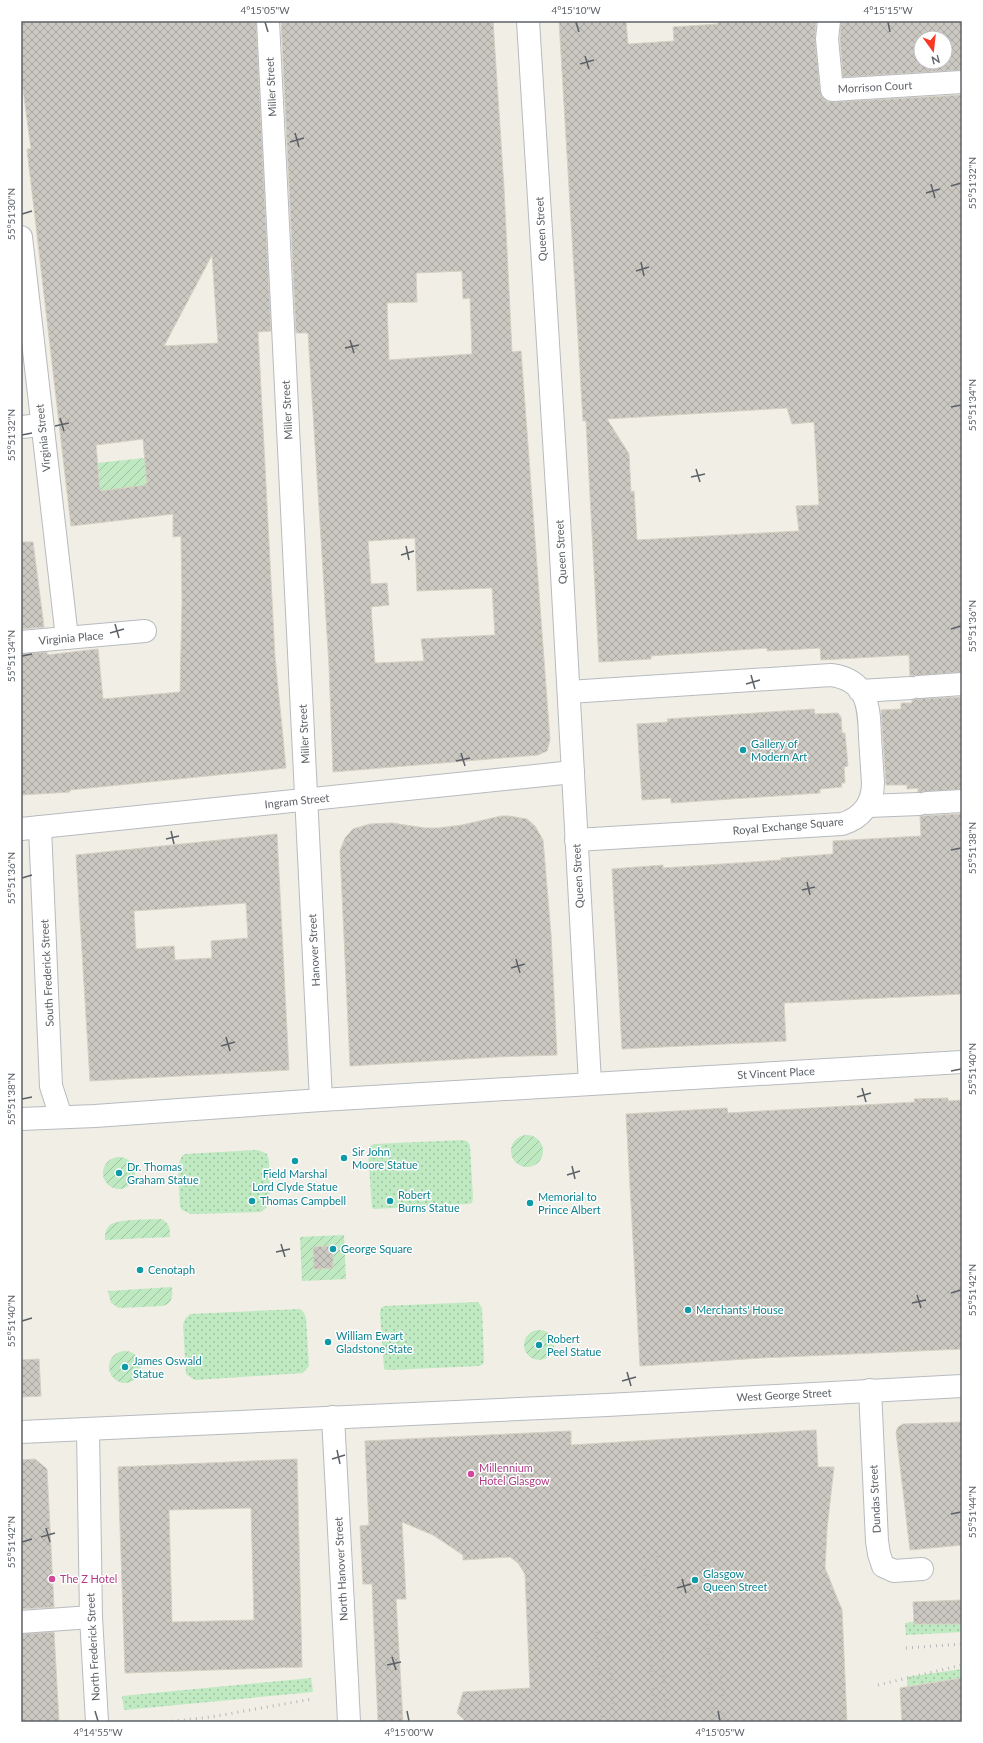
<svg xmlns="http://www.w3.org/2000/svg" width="983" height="1743" font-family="Lato,sans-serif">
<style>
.grass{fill:url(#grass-dots)}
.garden{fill:url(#garden-furrows)}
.building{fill:url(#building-cross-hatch);stroke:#d6d0c2;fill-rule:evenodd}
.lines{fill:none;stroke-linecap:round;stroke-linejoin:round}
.street-casing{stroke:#b7bbc0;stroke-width:24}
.street{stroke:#fff;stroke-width:22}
.rail{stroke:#b6b7b8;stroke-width:3;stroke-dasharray:1 5;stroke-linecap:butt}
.street-bridge-casing{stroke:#b7bbc0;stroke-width:24;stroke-linecap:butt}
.street-bridge{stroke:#fff;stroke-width:22}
.ticks{fill:none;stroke:#5c6167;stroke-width:1.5}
.culture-dot{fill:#0f9aa8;stroke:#fff;stroke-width:1.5}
.hotel-dot{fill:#d1479c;stroke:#fff;stroke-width:1.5}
.labels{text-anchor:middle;stroke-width:3;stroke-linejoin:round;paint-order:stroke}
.street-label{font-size:11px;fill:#5c6167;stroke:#fff}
.culture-label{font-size:11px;fill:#0d838f;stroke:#fff;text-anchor:start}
.hotel-label{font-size:11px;fill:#b23c85;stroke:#fff;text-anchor:start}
.neatline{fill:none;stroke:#5c6167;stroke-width:1.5}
.ticks-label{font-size:10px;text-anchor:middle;fill:#5c6167}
</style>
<defs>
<pattern id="grass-dots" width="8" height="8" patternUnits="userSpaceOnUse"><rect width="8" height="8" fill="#bfe9c0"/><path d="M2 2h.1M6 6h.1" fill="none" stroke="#9ec0a0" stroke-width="1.8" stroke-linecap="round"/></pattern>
<pattern id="garden-furrows" width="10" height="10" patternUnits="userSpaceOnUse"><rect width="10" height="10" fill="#bfe9c0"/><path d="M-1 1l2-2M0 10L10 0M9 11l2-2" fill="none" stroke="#9ec0a0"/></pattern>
<pattern id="building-cross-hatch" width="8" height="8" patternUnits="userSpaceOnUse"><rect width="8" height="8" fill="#cbc8c2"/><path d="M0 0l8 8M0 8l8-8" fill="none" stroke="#a8a6a1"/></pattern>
</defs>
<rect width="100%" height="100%" fill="#f0eee5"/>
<!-- grass -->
<g class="grass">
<polygon points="464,1140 468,1142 470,1146 473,1198 472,1203 467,1204 374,1209 372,1208 368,1151 370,1146 374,1144"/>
<polygon points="258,1150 267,1154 269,1161 270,1205 261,1212 191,1214 182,1210 180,1207 178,1165 182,1156 185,1154"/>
<polygon points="478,1302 482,1308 484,1360 483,1364 479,1366 389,1370 384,1369 380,1313 381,1308 385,1306"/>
<polygon points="300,1309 304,1313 306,1318 309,1366 303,1373 195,1380 186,1374 183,1325 185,1319 190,1314"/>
<polygon points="914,1622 915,1624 962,1624 962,1632 906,1635 905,1623"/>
<polygon points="962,1669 962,1678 907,1686 907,1677"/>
<polygon points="311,1678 313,1692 124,1710 122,1696"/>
</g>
<!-- garden -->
<g class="garden">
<polygon points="142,404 183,518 173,518 172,506 150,485 100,491 97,463 144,458"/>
<circle cx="527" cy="1151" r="16"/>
<circle cx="119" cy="1173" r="16"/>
<path d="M161 1219C170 1223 170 1229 170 1237L105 1240C105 1235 105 1230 109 1226 116 1218 150 1220 161 1219Z"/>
<polygon points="344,1235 346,1279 302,1281 300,1237"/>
<path d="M172 1287C173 1297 172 1303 163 1306L119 1308 111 1303 108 1291Z"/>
<circle cx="539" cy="1345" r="15"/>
<circle cx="125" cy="1367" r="16"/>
</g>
<!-- building -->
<g class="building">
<path d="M21 21H256L271 331 258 332 275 657 286 768 70 790V792L21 795V654L47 652V655L98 649 103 699 180 692 182 601 181 536 173 537V514L71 526 27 149H31L21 74ZM212 255 218 343 164 346ZM143 439 147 485 100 491 96 445Z"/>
<path d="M281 21H493L504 188 512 352 521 351 550 740 547 751 538 755 333 772 329 666 308 333H296ZM462 271 463 299 470 298 472 354 389 360 387 303 417 302 416 273ZM415 538 417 591 492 588 495 635 421 639 424 661 375 663 371 607 389 605 387 583 371 584 368 541Z"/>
<path d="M559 21H626L628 44 674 41 673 27 718 24V21H816L815 40 820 91 822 97 826 101 833 102 962 95V672L913 676H910L909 655 821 660 820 648 767 651V648L651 656V659L599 662 586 421H583ZM787 408 792 424 814 422 819 505 796 506 799 531 637 540 634 491 631 492 629 454 607 419Z"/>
<path d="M841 21H962V70L843 77 840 39ZM921 38H945V62H921Z"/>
<polygon points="21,542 33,542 44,627 21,629"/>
<polygon points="962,697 962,789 921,792 918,792 918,788 907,789 907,785 886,785 881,710 901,709 901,703 912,703 912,700 917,699"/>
<polygon points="814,709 815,714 838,713 841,717 842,733 845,733 848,766 844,767 845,783 841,783 842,787 820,789 820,793 731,799 671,803 671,798 642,800 637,724 668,722 667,719"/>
<polygon points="962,814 962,994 784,1003 786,1041 622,1049 612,869 663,865 663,868 781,860 781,858 833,854 833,841 921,836 920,816"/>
<polygon points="501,816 509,816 527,819 535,826 543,840 551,934 557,1055 496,1057 350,1066 340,851 345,838 353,829 370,824 392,823 425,828 438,828 462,825"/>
<path d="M277 834 289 1070 90 1081 76 855ZM246 903 248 938 211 941 212 958 175 960 174 946 136 949 134 911Z"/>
<polygon points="948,1098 948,1101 962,1100 962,1349 761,1358 640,1366 626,1114 727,1108 728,1113 915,1102 914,1099"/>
<polygon points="333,1246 333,1268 314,1269 313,1247"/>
<polygon points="39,1359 41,1396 21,1397 21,1360"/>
<polygon points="962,1422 962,1545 910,1550 896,1432 898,1427 903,1424"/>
<polygon points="816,1430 818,1467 834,1467 827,1529 825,1568 842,1610 847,1722 466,1722 457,1713 463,1692 530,1688 525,1574 518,1563 510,1557 463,1560 463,1555 433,1535 402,1522 406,1599 396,1599 403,1722 378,1722 372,1584 363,1584 360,1526 369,1525 365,1441 571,1431 571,1445"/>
<polygon points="35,1459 47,1469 54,1607 21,1609 21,1460"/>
<path d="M297 1459 302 1667 125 1673 118 1467ZM251 1508 254 1620 172 1622 169 1510Z"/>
<polygon points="962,1600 962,1624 914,1624 913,1602"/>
<polygon points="54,1632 59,1722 21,1722 21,1634"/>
<polygon points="962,1678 962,1722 902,1722 900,1688"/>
</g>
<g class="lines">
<!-- street casing -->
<g class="street-casing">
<g id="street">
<polyline points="268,21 321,1100"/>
<polyline points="528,21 560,537 590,1083"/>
<polyline points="829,21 827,39 832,90 962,82"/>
<polyline points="21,237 67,638"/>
<polyline points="21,427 42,425"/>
<polyline points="21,642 145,631"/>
<polyline points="919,687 962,684"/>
<polyline points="860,691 911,688"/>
<path d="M569 692 831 675C868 680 869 706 870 737 871 752 872 768 873 783 873 803 862 818 842 824L576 840"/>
<polyline points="927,803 962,801"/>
<polyline points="868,806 919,804"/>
<polyline points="40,827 51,1086 61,1117"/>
<polyline points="21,829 573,772"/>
<polyline points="21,1119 95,1116 321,1100 962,1062"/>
<polyline points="870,1390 877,1541 879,1554 883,1566 894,1571 922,1569"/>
<polyline points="333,1417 347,1681"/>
<polyline points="88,1429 91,1617 97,1722"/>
<polyline points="21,1432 607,1405 962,1386"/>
<polyline points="21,1622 91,1617"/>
</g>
</g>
<!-- street -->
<use href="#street" class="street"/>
<!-- rail -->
<g class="rail">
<polyline points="714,1551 724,1722"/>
<polyline points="703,1552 713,1722"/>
<polyline points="657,1556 666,1722"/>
<polyline points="644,1557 655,1722"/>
<polyline points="607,1619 614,1722"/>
<polyline points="596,1620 602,1722"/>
<polyline points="906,1648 962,1644"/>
<polyline points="878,1685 962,1665"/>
<polyline points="166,1722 211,1717 312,1699"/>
</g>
<!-- street-bridge casing -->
<g class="street-bridge-casing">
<polyline id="street-bridge" points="347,1681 349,1722"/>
</g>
<!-- street-bridge -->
<use href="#street-bridge" class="street-bridge"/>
</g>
<!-- ticks -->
<path class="ticks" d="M265 22 268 32M576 22 579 32M888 22 890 32M585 56 589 69M580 64 594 60M295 133 299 147M290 142 304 138M931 184 935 198M951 186 961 183M926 193 940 189M22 214 32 211M641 262 644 276M636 271 649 267M350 340 354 353M345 348 359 345M951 407 961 405M60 418 64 431M55 426 69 423M22 435 32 433M696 469 700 482M691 477 705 474M406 546 409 560M401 555 414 551M115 624 119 638M951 629 961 626M110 633 124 629M22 656 32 654M751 675 755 689M746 684 760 680M461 753 465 766M456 761 470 758M171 831 174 844M166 839 179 836M951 850 961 848M22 878 32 875M807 882 810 895M802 890 815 887M516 959 520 973M511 968 525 964M226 1037 230 1051M221 1046 235 1042M951 1071 961 1069M862 1088 866 1102M857 1097 871 1093M22 1099 32 1097M572 1166 575 1179M567 1175 580 1171M281 1244 285 1257M276 1252 290 1249M951 1293 961 1290M917 1295 921 1308M912 1303 926 1300M22 1321 32 1318M627 1372 631 1386M622 1381 636 1377M337 1450 340 1464M332 1459 345 1455M951 1514 961 1512M46 1528 50 1542M41 1537 55 1533M22 1542 32 1539M682 1579 686 1593M677 1588 691 1584M392 1657 396 1670M387 1665 401 1662M95 1711 98 1721M407 1711 409 1721M718 1711 720 1721"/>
<!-- markers -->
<g class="culture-dot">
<circle cx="743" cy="750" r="4"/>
<circle cx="344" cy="1158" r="4"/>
<circle cx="295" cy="1161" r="4"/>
<circle cx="119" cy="1173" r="4"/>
<circle cx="252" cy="1201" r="4"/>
<circle cx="390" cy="1201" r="4"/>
<circle cx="530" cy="1203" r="4"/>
<circle cx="333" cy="1249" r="4"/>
<circle cx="140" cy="1270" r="4"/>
<circle cx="688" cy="1310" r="4"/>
<circle cx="328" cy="1342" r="4"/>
<circle cx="539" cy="1345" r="4"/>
<circle cx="125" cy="1367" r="4"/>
<circle cx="695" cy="1580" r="4"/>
</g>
<g class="hotel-dot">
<circle cx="471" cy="1474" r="4"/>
<circle cx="52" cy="1579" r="4"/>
</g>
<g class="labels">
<!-- street labels -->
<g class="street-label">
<text transform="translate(271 87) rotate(-93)" y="4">Miller Street</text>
<text transform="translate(875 87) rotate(-3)" y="4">Morrison Court</text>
<text transform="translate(541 229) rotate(-93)" y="4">Queen Street</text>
<text transform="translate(287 410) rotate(-93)" y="4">Miller Street</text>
<text transform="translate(43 438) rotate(-96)" y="4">Virginia Street</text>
<text transform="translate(561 552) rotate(-93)" y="4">Queen Street</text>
<text transform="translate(71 638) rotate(-5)" y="4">Virginia Place</text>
<text transform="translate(304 734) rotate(-93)" y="4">Miller Street</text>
<text transform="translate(297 801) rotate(-6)" y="4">Ingram Street</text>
<text transform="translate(788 826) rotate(-5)" y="4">Royal Exchange Square</text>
<text transform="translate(578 876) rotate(-93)" y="4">Queen Street</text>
<text transform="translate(314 950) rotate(-93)" y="4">Hanover Street</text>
<text transform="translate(47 973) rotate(-93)" y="4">South Frederick Street</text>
<text transform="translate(776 1073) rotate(-3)" y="4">St Vincent Place</text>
<text transform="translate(784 1395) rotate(-3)" y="4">West George Street</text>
<text transform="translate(875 1499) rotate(-93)" y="4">Dundas Street</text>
<text transform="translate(341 1569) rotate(-93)" y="4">North Hanover Street</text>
<text transform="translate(93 1647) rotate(-93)" y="4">North Frederick Street</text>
</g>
<!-- culture labels -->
<g class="culture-label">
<text x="751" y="748">Gallery of<tspan x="751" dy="13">Modern Art</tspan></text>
<text x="352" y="1156">Sir John<tspan x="352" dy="13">Moore Statue</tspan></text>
<text x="127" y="1171">Dr. Thomas<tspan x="127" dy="13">Graham Statue</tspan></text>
<text x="295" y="1178" text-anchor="middle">Field Marshal<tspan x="295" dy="13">Lord Clyde Statue</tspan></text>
<text x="398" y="1199">Robert<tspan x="398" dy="13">Burns Statue</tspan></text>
<text x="538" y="1201">Memorial to<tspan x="538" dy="13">Prince Albert</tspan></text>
<text x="260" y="1205">Thomas Campbell</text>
<text x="341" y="1253">George Square</text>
<text x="148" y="1274">Cenotaph</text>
<text x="696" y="1314">Merchants' House</text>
<text x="336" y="1340">William Ewart<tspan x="336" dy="13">Gladstone State</tspan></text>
<text x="547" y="1343">Robert<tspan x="547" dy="13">Peel Statue</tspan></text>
<text x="133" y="1365">James Oswald<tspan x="133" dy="13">Statue</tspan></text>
<text x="703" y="1578">Glasgow<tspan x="703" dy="13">Queen Street</tspan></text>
</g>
<!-- hotel labels -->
<g class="hotel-label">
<text x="479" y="1472">Millennium<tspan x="479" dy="13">Hotel Glasgow</tspan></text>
<text x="60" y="1583">The Z Hotel</text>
</g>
</g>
<!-- border -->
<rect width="983" height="1743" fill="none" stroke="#ffffff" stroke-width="44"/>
<!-- north arrow -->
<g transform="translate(933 50) rotate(165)"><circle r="19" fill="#ffffff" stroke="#bec0c2"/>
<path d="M0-3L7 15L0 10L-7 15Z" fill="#f73824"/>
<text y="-6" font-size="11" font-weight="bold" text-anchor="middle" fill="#5c6167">N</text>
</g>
<rect x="22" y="22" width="939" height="1699" class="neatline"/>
<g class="ticks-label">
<text x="265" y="14">4°15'05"W</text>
<text x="576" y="14">4°15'10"W</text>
<text x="888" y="14">4°15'15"W</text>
<text transform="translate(972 183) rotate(-90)" y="4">55°51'32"N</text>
<text transform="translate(11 214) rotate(-90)" y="4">55°51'30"N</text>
<text transform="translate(972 405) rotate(-90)" y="4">55°51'34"N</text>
<text transform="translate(11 435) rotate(-90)" y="4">55°51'32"N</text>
<text transform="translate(972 626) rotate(-90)" y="4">55°51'36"N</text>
<text transform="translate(11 656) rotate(-90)" y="4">55°51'34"N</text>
<text transform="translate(972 848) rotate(-90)" y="4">55°51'38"N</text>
<text transform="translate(11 878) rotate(-90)" y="4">55°51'36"N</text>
<text transform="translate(972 1069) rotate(-90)" y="4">55°51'40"N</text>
<text transform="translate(11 1099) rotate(-90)" y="4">55°51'38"N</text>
<text transform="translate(972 1290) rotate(-90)" y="4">55°51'42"N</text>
<text transform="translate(11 1321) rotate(-90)" y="4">55°51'40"N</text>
<text transform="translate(972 1512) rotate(-90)" y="4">55°51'44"N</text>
<text transform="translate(11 1542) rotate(-90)" y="4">55°51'42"N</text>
<text x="98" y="1736">4°14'55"W</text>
<text x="409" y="1736">4°15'00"W</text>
<text x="720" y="1736">4°15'05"W</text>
</g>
</svg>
